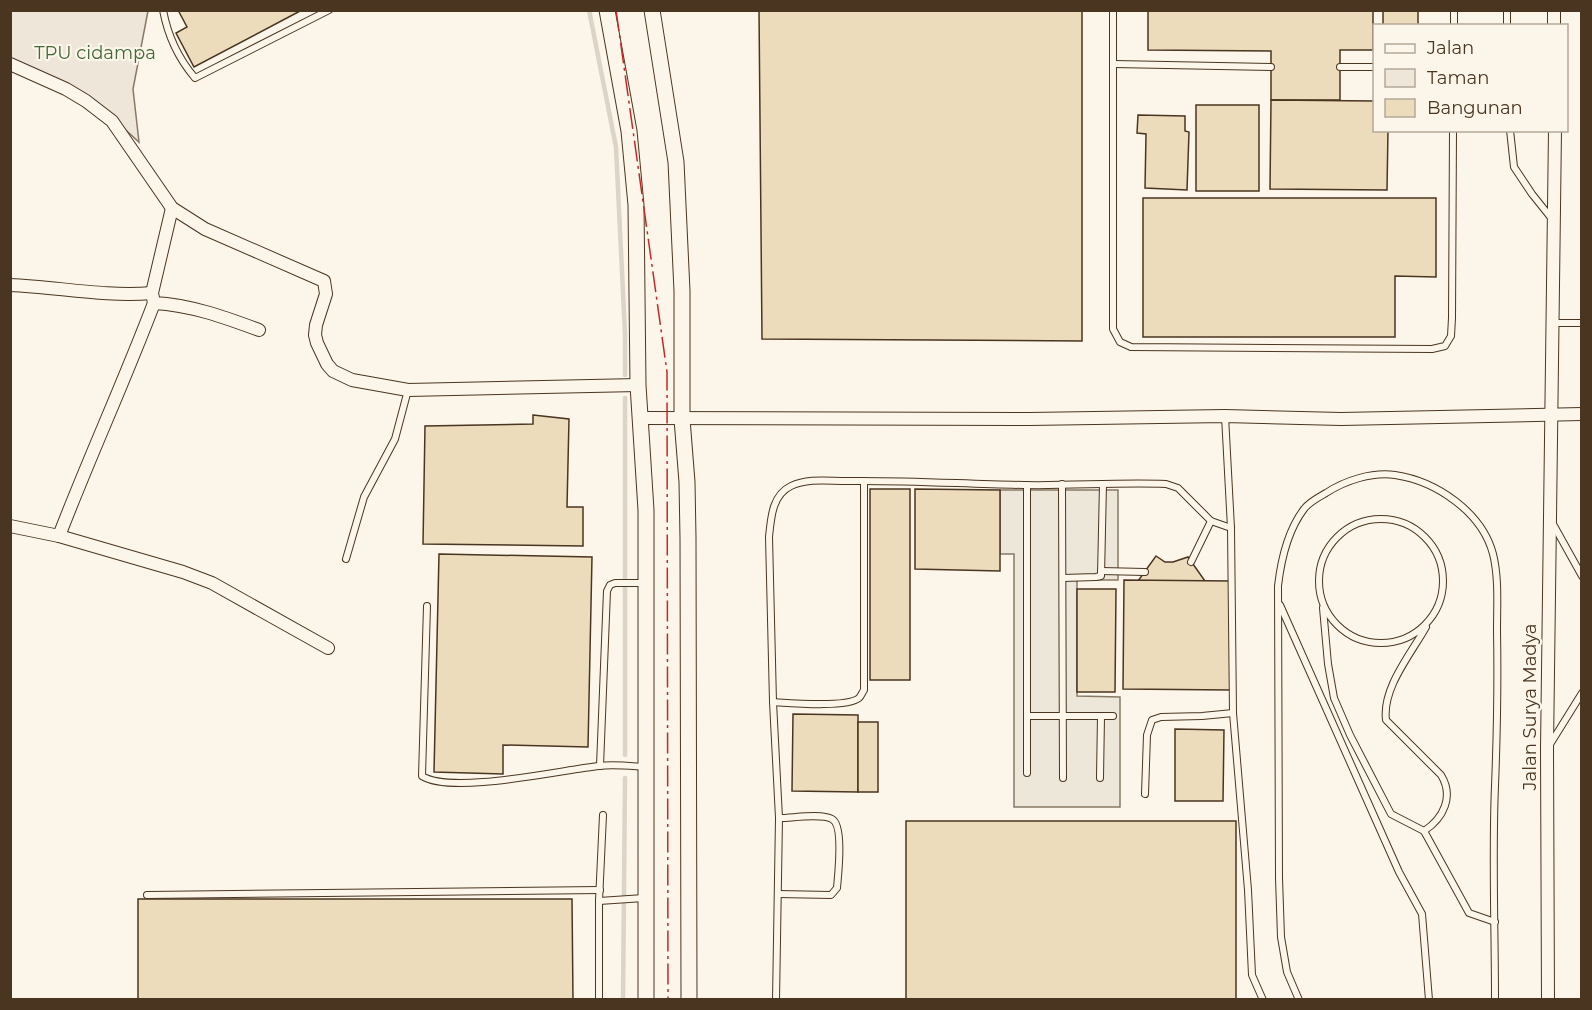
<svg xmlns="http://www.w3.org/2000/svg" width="1592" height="1010" font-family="Montserrat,sans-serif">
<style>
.green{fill:#ede6d9;stroke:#887966;stroke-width:1.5}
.parking{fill:#ede7d9;stroke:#887966;stroke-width:1.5}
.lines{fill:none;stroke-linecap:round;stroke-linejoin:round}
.stream{stroke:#dcd4c6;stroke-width:4.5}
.building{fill:#ecdcbc;stroke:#4a3520;stroke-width:1.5}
.service-casing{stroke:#4a3520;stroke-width:8}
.minor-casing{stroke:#4a3520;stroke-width:14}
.tertiary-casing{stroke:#4a3520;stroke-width:17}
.service{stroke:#fbf6e9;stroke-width:6}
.minor{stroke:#fbf6e9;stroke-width:12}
.tertiary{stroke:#fbf6e9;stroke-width:15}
.power{stroke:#c62828;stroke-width:1.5;stroke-dasharray:21 4.5 3 4.5;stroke-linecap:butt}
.labels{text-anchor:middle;stroke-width:4.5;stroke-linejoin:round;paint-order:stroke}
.park-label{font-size:18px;fill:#436837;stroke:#fbf6e9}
.street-label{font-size:18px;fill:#4a3520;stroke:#fbf6e9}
</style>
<rect width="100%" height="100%" fill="#fbf6e9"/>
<!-- green -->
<polygon class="green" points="10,11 148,11 133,89 139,142 90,98 11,59"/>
<!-- parking -->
<polygon class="parking" points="1000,490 1118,490 1118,580 1077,580 1077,696 1120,697 1120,807 1014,807 1014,554 1000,554"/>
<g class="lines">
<!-- stream -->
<g class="stream">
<polyline points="589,10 616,147 625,334 625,375"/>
<polyline points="625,755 625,398"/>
<polyline points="623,1000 625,778"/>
</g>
</g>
<!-- building -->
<g class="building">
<polygon points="178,10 302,10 194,67 176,33 187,27"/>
<polygon points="759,10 1082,10 1082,341 762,339"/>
<polygon points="1148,10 1373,10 1373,50 1340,50 1340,100 1271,100 1271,51 1148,50"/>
<rect x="1383" y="10" width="35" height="16"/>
<polygon points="1271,100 1374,101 1374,130 1388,130 1387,190 1270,189"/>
<rect x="1196" y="105" width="63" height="86"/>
<polygon points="1138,115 1185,116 1185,131 1189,132 1187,190 1145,188 1146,134 1137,133"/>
<polygon points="1143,198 1436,198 1436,277 1395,276 1395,337 1143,337"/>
<polygon points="533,415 569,419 567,507 583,507 583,546 423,544 425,426 533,424"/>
<rect x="870" y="489" width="40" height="191"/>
<polygon points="915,489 1000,490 1000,571 915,569"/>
<polygon points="439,554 592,557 588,747 503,745 503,774 434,772"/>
<polygon points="1156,556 1165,562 1173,562 1188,557 1205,581 1138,581"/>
<polygon points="1124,580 1232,581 1231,690 1123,689"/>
<polygon points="1077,589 1116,589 1115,692 1077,692"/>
<polygon points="793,714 858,715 858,792 792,791"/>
<rect x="858" y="722" width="20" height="70"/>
<polygon points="1175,729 1224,730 1223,801 1175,801"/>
<rect x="906" y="821" width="330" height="179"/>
<polygon points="138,899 572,899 573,1000 138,1000"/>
</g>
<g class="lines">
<!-- service casing -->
<g class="service-casing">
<g id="service">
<path d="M163 10C168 37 178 58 195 78L329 10"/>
<polyline points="1113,10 1113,329 1120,342 1131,347 1432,349 1445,346 1451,336 1452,318 1453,130"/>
<polyline points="1454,26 1454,10"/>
<polyline points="1507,26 1507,10"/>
<polyline points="1114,64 1271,67"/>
<polyline points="1340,67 1374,67"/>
<polyline points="1510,130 1514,167 1532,194 1552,219"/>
<polyline points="1553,323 1582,323"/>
<polyline points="1225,416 1231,528 1233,713 1248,890 1252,975 1263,1000"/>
<polyline points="1062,484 1063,778"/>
<circle cx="1381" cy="581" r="62"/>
<polyline points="1553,524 1582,576"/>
<polyline points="346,559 364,497 395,439 408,390"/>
<polyline points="1191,562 1211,521"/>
<polyline points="1101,571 1145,572"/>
<polyline points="1063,578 1096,577 1101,576 1103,484"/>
<polyline points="1280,605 1399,872 1422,914 1429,1000"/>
<path d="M427 606 422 776C452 795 561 770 599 766 613 764 630 766 645 767"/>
<polyline points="1323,608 1328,664 1334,698 1350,735 1391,814 1424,831"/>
<path d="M1426 627C1411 654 1382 688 1386 720L1441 775C1454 796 1444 818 1424 831L1469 913 1495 922"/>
<path d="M773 702C790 703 847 708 859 698 861 696 862 693 864 690V481"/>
<polyline points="1027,716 1113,716"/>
<polyline points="1549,746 1582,693"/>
<polyline points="600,766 607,591 610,585 615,583 646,583"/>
<polyline points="1027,773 1027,485"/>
<polyline points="1100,778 1101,716"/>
<polyline points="1145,794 1147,735 1152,720 1161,717 1202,716 1233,713"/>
<path d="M778 894 831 895 837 888C838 876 844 825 832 819 821 813 793 818 779 818"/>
<polyline points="147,895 600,890"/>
<polyline points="599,901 644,898"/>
<polyline points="599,1000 599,901 603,815"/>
<path d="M776 1000 779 818 773 702 769 537C771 518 772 495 791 486 808 478 828 481 845 481 905 480 964 484 1024 485 1071 486 1119 482 1166 484L1178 488 1211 521 1231 528"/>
<path d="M1299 1000 1287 972 1281 937 1279 878 1278 586C1281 560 1288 530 1304 509 1309 502 1319 497 1326 493 1346 480 1372 472 1395 475 1436 481 1482 512 1493 554 1499 578 1497 606 1497 631 1498 683 1497 734 1495 786 1492 857 1495 928 1495 1000"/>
</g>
</g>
<!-- minor casing -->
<g class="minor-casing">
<g id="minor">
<polyline points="1554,10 1554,26"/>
<polyline points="10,64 66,89 86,101 112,121 172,208 205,229 324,281 326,294 316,325 315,335 317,343 327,364 333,371 352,380 408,390 638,385"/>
<path d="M172 208 152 293 154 303C191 305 224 317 259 330"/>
<path d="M10 285C58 287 105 297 152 293"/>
<polyline points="641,418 1029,419 1225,416 1341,419 1582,414"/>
<polyline points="10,526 59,536 183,572 212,583 328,648"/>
<path d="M59 536C89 458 124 382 154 303"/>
<polyline points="1548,1000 1547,749 1555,130"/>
</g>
</g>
<!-- tertiary casing -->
<g class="tertiary-casing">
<g id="tertiary">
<polyline points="607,10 629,131 636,205 638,385 646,510 646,1000"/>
<polyline points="652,10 676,162 682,291 682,419 687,482 688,538 689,1000"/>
</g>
</g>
<!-- service -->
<use href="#service" class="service"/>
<!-- minor -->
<use href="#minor" class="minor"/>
<!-- tertiary -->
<use href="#tertiary" class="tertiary"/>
<!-- power -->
<polyline class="power" points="616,10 667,372 668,1000"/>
</g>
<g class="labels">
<!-- park labels -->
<g class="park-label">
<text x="95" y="59">TPU cidampa</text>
</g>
<!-- street labels -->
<g class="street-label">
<text transform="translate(1530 707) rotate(-90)" y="6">Jalan Surya Madya</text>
</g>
</g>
<!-- border -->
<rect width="1592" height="1010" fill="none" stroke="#4a3520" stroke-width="24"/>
<!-- legend -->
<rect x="1373" y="24" width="195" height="108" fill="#fbf6e9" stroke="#b4a999" stroke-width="1.5"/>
<rect x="1385" y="44" width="30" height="9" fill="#fbf6e9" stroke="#b4a999" stroke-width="1.5"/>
<text x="1427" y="54" font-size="18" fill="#4a3520">Jalan</text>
<rect x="1385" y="69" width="30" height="18" fill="#ede6d9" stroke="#b4a999" stroke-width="1.5"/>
<text x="1427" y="84" font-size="18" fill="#4a3520">Taman</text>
<rect x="1385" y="99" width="30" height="18" fill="#ecdcbc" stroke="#b4a999" stroke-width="1.5"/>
<text x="1427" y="114" font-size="18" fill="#4a3520">Bangunan</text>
</svg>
